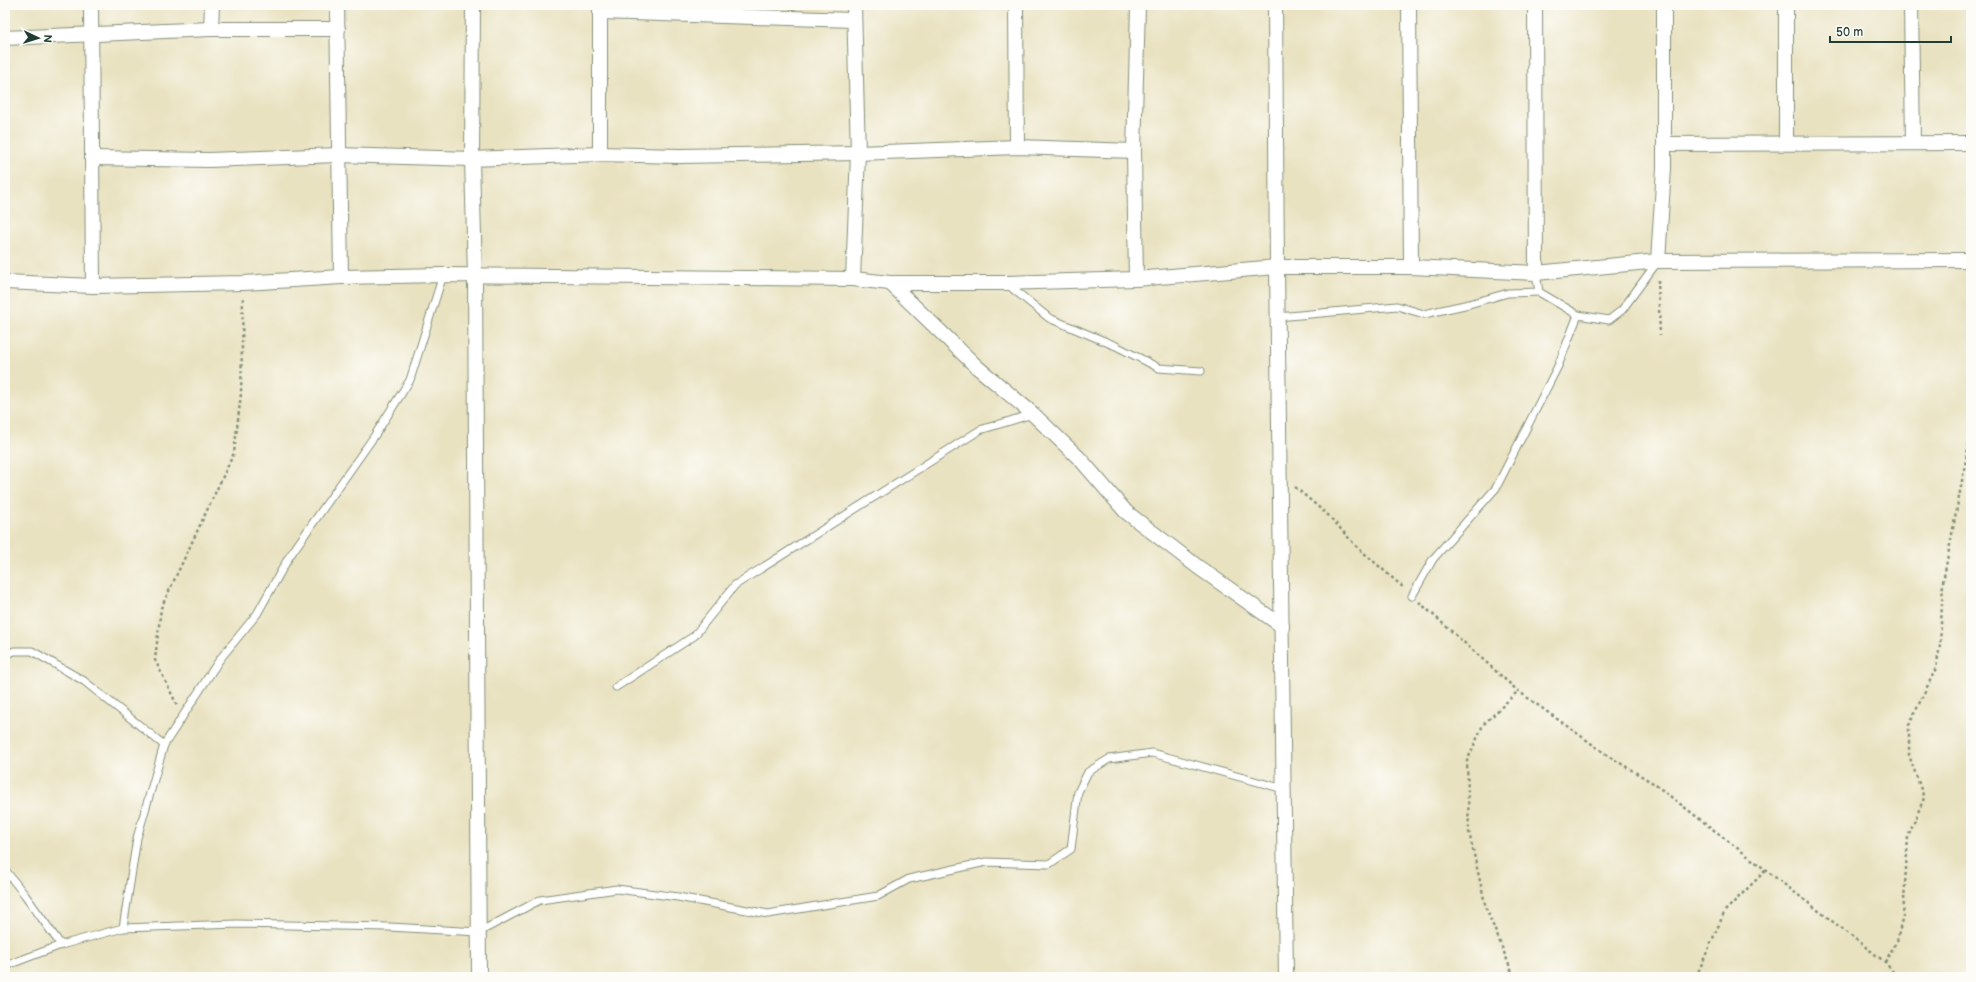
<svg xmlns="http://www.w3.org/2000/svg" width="1976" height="982" font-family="'Balsamiq Sans',sans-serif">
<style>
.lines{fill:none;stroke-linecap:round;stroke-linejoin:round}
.lane-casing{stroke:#84907a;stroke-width:9}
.street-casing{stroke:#84907a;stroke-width:16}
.path{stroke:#84907a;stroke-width:2.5;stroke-dasharray:3 3;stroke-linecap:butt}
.lane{stroke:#fff;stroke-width:7}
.street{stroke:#fff;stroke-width:14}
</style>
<rect width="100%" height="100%" fill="#fdfcf7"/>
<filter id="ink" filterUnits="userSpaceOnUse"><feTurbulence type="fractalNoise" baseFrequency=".025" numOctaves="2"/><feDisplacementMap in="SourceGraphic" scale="8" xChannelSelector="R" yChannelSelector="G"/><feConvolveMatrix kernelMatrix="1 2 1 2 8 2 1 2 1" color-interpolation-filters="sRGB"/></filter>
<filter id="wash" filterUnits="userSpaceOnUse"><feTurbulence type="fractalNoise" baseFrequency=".012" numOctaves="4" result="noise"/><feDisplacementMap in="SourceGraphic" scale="16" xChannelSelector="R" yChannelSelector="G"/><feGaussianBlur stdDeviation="0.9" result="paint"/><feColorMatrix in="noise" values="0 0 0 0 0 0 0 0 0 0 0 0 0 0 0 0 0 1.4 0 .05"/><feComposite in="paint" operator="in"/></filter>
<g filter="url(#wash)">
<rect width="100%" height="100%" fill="#e9e2c1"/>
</g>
<g filter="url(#ink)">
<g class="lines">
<!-- lane casing -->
<g class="lane-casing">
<g id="lane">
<polyline points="1536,273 1539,292 1578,315 1609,320 1622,310 1658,261"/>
<polyline points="1007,284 1049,318 1116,346 1159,368 1201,371"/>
<polyline points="1278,317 1397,306 1424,314 1469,304 1508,293 1539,292"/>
<polyline points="1412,596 1433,559 1496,488 1558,366 1578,315"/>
<polyline points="5,656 14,651 32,651 84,681 164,745"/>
<polyline points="616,687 694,636 735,585 980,430 1033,414"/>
<polyline points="5,870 25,895 61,945"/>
<polyline points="123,928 237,924 389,927 479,932 540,900 617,889 678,897 768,914 878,896 909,879 986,862 1049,864 1071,849 1078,792 1088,772 1109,759 1152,753 1284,789"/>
<polyline points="5,966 61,945 123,928 137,838 164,745 220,659 257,614 289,557 375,435 410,380 443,275"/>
</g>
</g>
<!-- street casing -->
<g class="street-casing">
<g id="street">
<polyline points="91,5 93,286"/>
<polyline points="337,5 341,277"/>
<polyline points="473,5 472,159 475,276 479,977"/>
<polyline points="600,5 600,154"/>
<polyline points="723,5 723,16 854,20"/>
<polyline points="1016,5 1017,147"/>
<polyline points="1275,5 1277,267 1286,977"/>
<polyline points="1409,5 1411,267"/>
<polyline points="1535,5 1536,273"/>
<polyline points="1911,5 1913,143"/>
<polyline points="600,12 723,16"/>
<polyline points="211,29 212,5"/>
<polyline points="5,38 211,29 338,29"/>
<polyline points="1786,143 1786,5"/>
<polyline points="1664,144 1971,143"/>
<polyline points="93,158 209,160 338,155 472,159 600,154 679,156 858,153 1017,147 1134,151"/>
<polyline points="1658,261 1664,168 1664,5"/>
<polyline points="853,279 858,153 854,5"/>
<polyline points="1136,279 1134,151 1138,5"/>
<polyline points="5,282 93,286 243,283 341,277 443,275 853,279 890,283 1006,283 1136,279 1277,267 1411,267 1536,273 1658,261 1971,260"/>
<polyline points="890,283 977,367 1033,414 1081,460 1126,512 1198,567 1282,626"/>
</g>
</g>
<!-- path -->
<g class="path">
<polyline points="1658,280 1660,335"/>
<polyline points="1295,487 1329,516 1356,546 1404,588"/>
<polyline points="1419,602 1518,691 1610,757 1653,783 1885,962 1897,977"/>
<polyline points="177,705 155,660 161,608 234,453 241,394 243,296"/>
<polyline points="1885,962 1897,941 1903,916 1908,837 1924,798 1909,755 1909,725 1936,668 1940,646 1943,582 1971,433"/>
<polyline points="1514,977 1486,908 1469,832 1467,761 1483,725 1518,691"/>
<polyline points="1696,977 1725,911 1766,870"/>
</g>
<!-- lane -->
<use href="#lane" class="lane"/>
<!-- street -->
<use href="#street" class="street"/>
</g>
</g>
<!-- margin -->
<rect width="1976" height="982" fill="none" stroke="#fdfcf7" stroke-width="20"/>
<!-- north arrow -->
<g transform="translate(38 38) rotate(94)" stroke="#fdfcf7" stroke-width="3" paint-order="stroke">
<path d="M0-3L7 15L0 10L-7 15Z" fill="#1f3d34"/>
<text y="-6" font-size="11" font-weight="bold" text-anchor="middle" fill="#1f3d34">N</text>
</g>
<!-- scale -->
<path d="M1830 36v6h121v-6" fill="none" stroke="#1f3d34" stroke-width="2"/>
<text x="1836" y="36" font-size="12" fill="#1f3d34" stroke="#fdfcf7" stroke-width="3" paint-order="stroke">50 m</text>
</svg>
